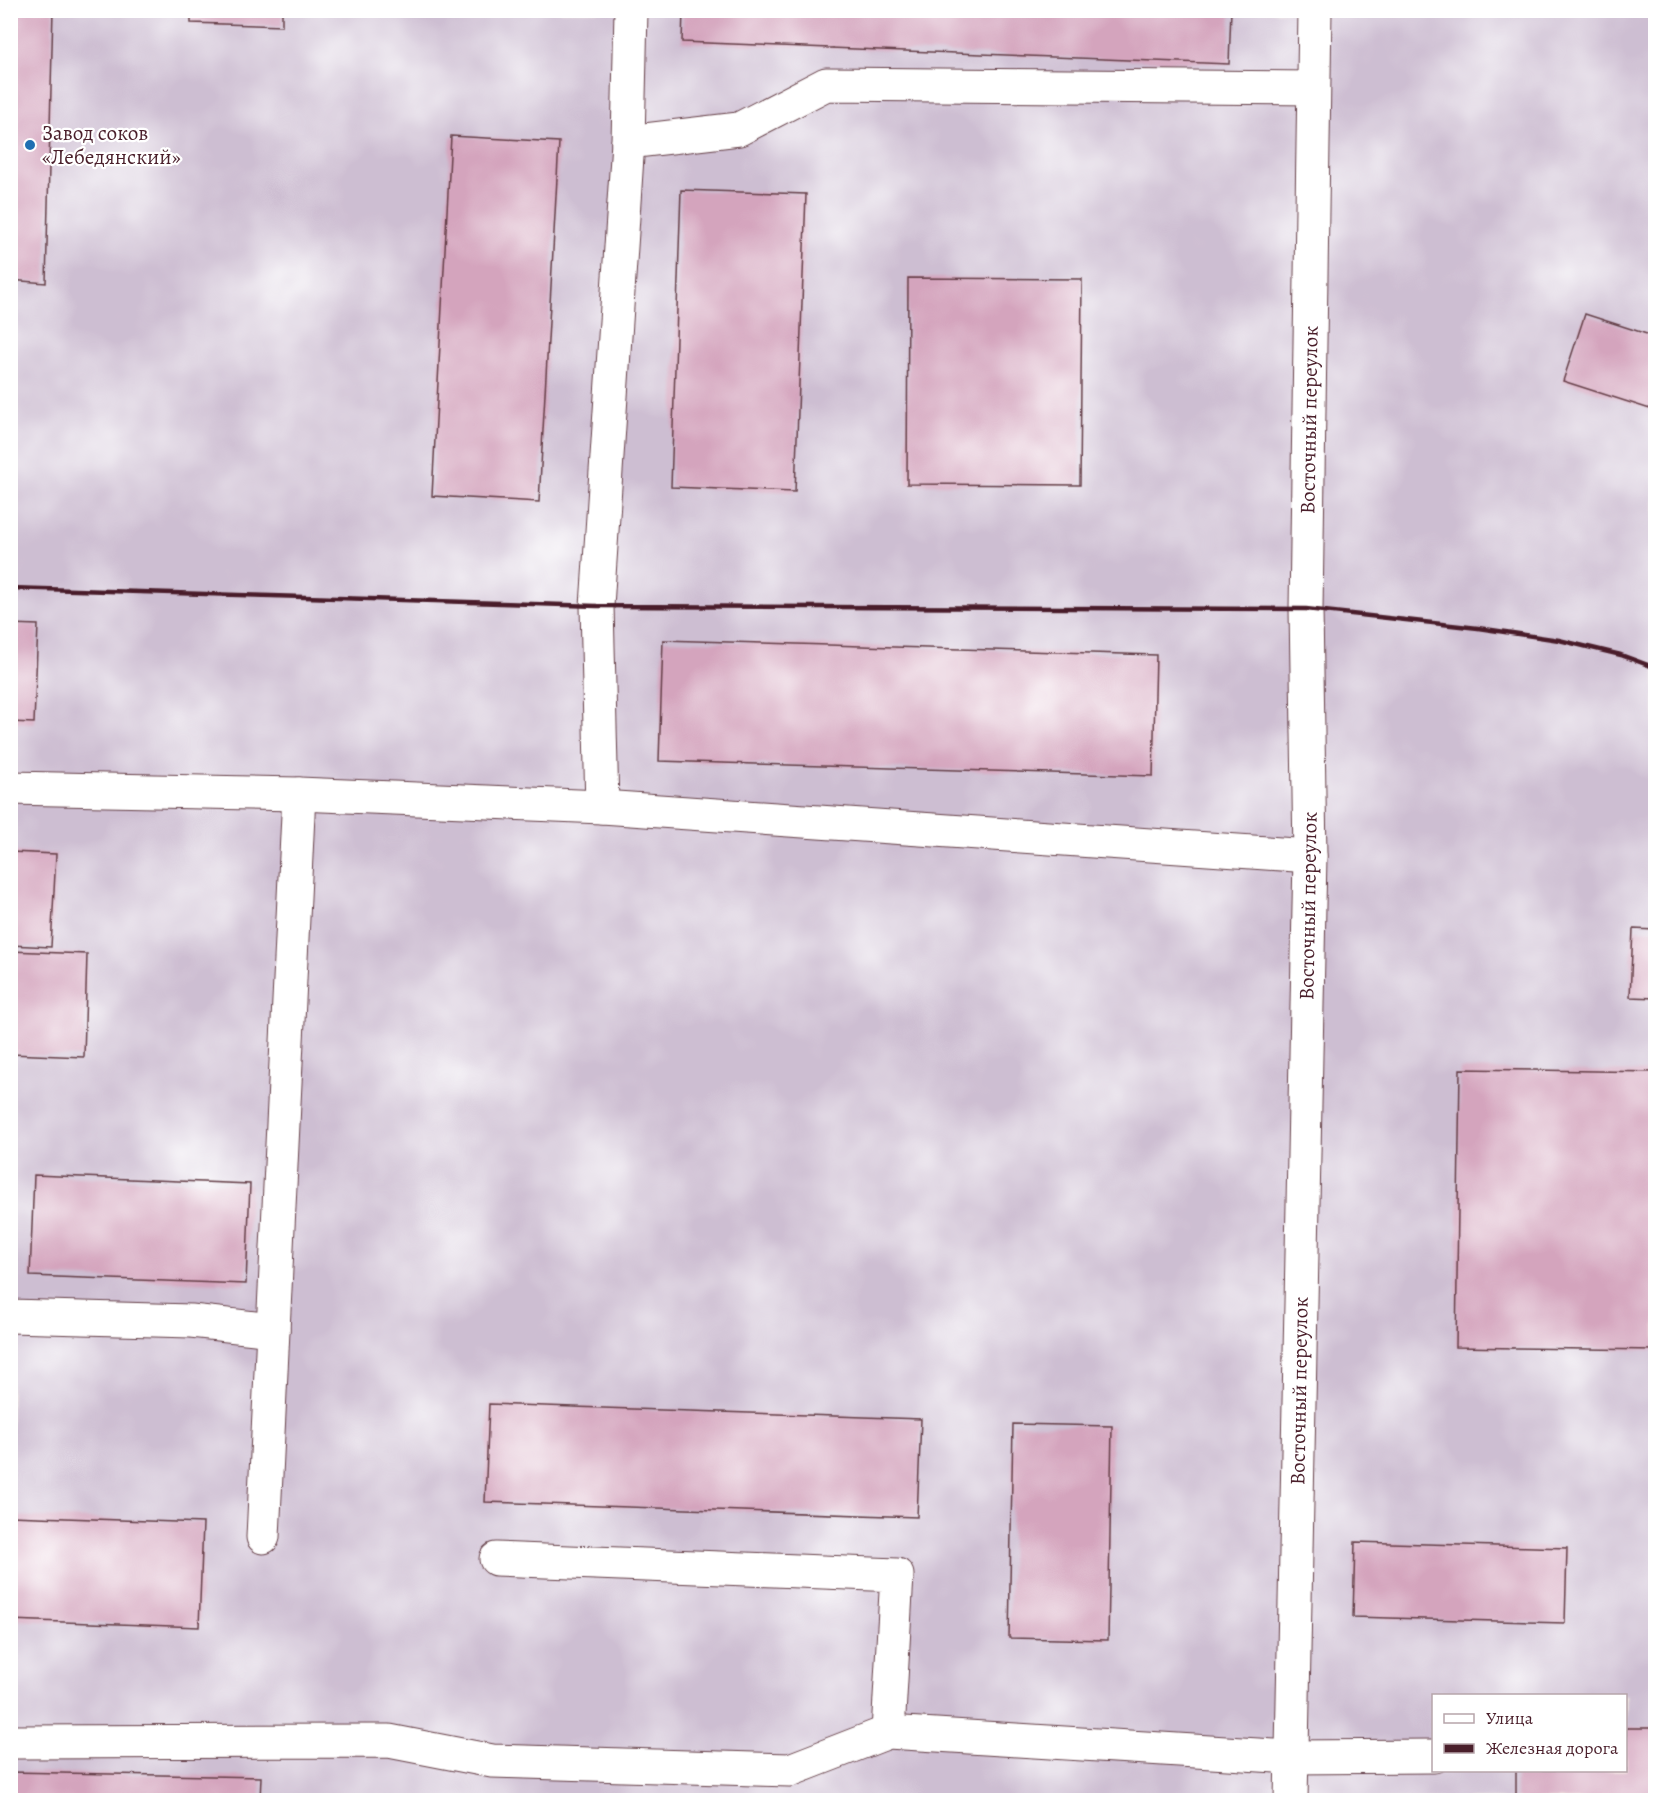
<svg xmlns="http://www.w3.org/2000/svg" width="1666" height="1811" font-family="Alegreya,serif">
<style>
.industrial{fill:#cdbed2;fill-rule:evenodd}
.building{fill:#d4a4bd}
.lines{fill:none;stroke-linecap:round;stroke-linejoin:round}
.minor-casing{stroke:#643e46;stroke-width:35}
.minor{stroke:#fff;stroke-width:33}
.rail{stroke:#4a1f2b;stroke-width:4.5}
.poi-dot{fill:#1f6fb2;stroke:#fff;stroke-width:2}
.labels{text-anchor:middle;stroke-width:4.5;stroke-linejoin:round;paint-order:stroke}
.poi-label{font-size:21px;fill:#4a1f2b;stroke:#fff;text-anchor:start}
.street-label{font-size:21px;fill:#4a1f2b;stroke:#fff}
</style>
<rect width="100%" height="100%" fill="#fff"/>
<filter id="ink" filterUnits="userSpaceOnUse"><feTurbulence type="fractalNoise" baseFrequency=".0167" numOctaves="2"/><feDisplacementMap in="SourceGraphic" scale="12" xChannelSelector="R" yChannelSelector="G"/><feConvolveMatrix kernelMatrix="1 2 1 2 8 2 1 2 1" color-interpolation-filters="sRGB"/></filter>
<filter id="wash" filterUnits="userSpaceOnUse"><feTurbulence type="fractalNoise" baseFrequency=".008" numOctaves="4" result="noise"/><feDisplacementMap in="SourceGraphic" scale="24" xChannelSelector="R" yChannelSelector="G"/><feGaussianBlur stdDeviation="1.35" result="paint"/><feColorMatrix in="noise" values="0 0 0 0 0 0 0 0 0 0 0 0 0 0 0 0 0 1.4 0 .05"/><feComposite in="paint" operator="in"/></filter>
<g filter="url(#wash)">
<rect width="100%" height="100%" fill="#f8efe0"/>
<!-- industrial -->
<path class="industrial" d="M11 11H1655V1800H11ZM1434 1696H1626V1770H1434Z"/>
<g id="blocks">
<!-- building -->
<g class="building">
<polygon points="10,10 53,10 46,283 10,280"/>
<polygon points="191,10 282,10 282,26 191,23"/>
<polygon points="683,10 1231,10 1229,64 682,42"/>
<polygon points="451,136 559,142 539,502 432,496"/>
<polygon points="681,190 806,194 795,492 671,487"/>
<polygon points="908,278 1082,279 1080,485 907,484"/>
<polygon points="1585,314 1656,337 1648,361 1656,363 1656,411 1563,381"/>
<polygon points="10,624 38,625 34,723 10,722"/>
<polygon points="663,640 1156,655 1153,776 659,761"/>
<polygon points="10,852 56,854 51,947 10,945"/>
<polygon points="1633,929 1656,930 1656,998 1630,997"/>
<polygon points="10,951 87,954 84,1057 10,1054"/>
<polygon points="1460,1069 1656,1072 1656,1350 1456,1347"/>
<polygon points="34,1175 250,1184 246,1284 30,1276"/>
<polygon points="489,1404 921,1419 917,1517 485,1502"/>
<polygon points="1013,1424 1112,1426 1108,1640 1009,1638"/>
<polygon points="10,1516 203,1523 199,1627 10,1620"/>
<polygon points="1355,1542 1567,1548 1565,1623 1353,1617"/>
<polygon points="1626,1728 1656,1728 1656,1800 1516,1800 1516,1770 1626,1770"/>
<polygon points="10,1772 261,1777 260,1800 10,1800"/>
</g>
</g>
</g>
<g filter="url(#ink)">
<use href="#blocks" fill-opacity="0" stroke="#643e46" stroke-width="1.5"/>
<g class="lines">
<!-- minor casing -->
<g class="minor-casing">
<g id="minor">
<polyline points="628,142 739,129 826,84 1313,88"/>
<polyline points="10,788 299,794 602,807 1310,856"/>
<polyline points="602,807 597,606 628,142 631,10"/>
<polyline points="10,1316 191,1321 273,1330"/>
<polyline points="263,1537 299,794"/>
<polyline points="496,1559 897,1575 888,1732"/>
<polyline points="10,1742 389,1741 492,1761 790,1770 888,1732 1291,1757 1434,1756"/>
<polyline points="1291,1800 1310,856 1306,609 1315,10"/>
</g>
</g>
<!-- minor -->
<use href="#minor" class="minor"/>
<!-- rail -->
<polyline class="rail" points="10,588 597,606 1306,609 1478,628 1559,640 1621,655 1656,668"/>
</g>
</g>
<!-- markers -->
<circle class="poi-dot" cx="30" cy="145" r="6"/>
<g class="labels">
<!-- poi labels -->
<g class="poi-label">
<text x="42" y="140">Завод соков<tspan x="42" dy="24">«Лебедянский»</tspan></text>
</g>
<!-- street labels -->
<g class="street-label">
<text transform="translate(1309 420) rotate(-89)" y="7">Восточный переулок</text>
<text transform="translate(1308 906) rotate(-89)" y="7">Восточный переулок</text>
<text transform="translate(1299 1391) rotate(-89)" y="7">Восточный переулок</text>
</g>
</g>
<!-- margin -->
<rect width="1666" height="1811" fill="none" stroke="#fff" stroke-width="36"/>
<!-- legend -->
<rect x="1432" y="1694" width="195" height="78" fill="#ffffff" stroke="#b7a5aa" stroke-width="1.5"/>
<rect x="1444" y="1714" width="30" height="9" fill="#ffffff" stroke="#b7a5aa" stroke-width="1.5"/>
<text x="1486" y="1724" font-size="18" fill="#4a1f2b">Улица</text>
<rect x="1444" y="1744" width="30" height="9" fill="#4a1f2b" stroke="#b7a5aa" stroke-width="1.5"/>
<text x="1486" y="1754" font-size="18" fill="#4a1f2b">Железная дорога</text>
</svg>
